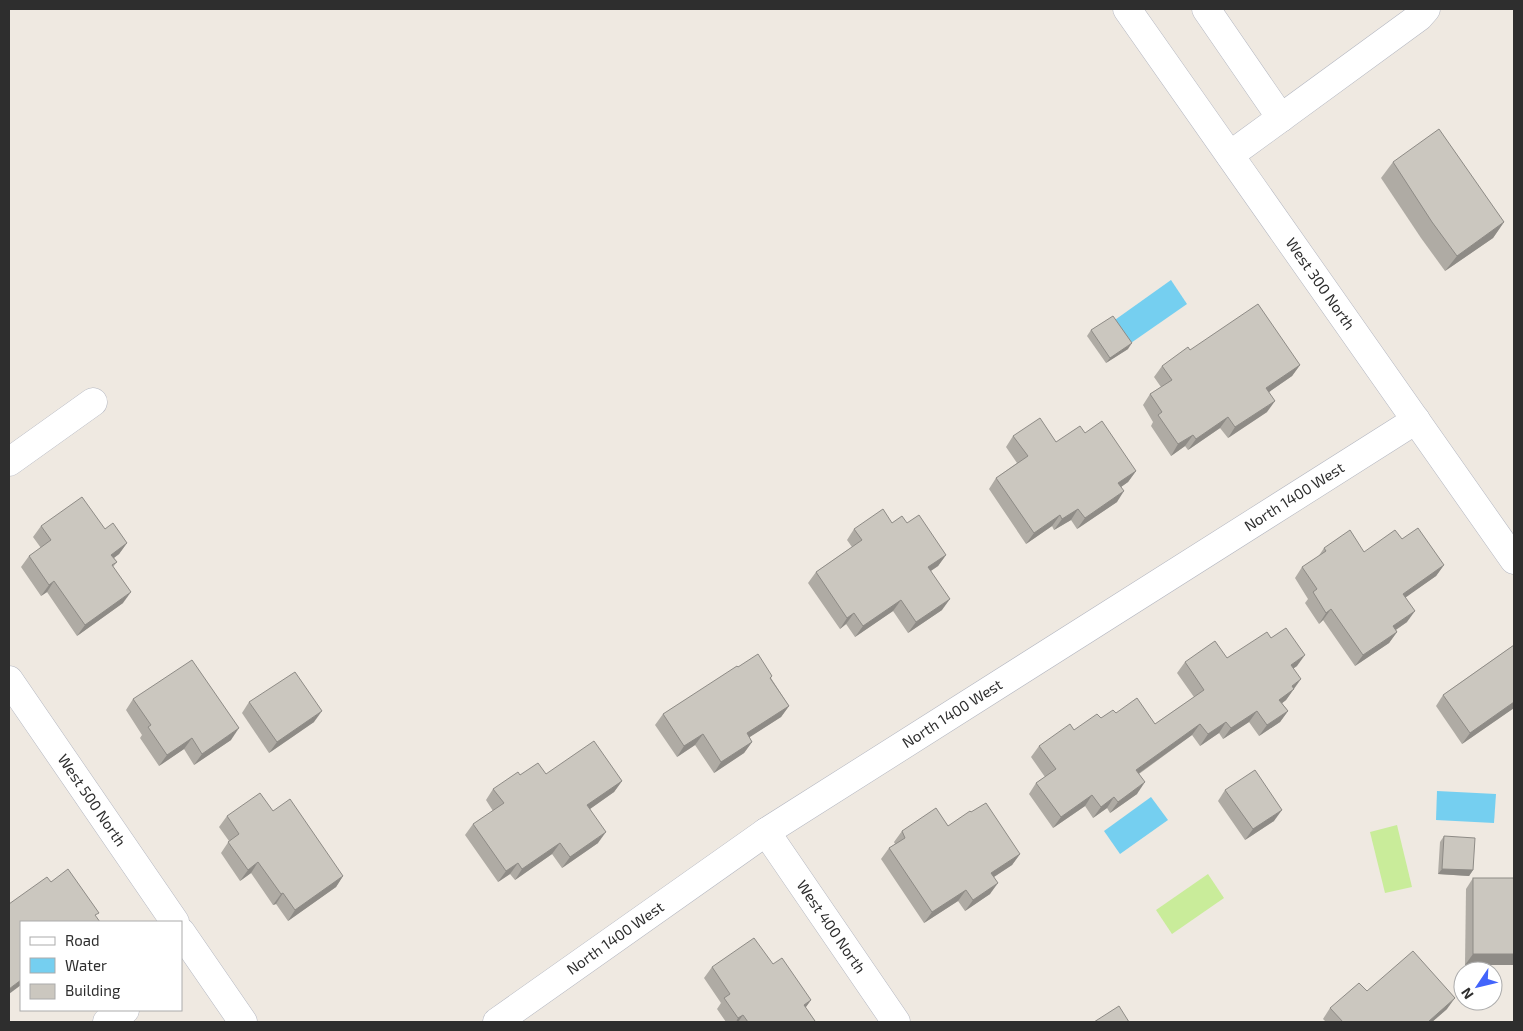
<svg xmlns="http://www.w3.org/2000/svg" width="1523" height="1031" font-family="'Exo 2',sans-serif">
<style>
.pitch{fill:#c9ec9a}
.water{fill:#75cff0}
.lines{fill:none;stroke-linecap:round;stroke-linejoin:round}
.minor-casing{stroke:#b4b7c1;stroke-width:29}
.minor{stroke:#fff;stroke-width:28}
.wall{fill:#afaba4}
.shaded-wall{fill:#8e8b86}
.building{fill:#cbc7bf;stroke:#8e8b86}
.labels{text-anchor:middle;stroke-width:4;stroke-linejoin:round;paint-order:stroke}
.street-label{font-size:15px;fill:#2e2e2e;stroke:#fff}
</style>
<rect width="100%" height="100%" fill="#efe9e1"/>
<!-- pitch -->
<g class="pitch">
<polygon points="1397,825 1412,887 1385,893 1370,832"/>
<polygon points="1208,874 1224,898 1172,934 1156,910"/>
</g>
<!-- water -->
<g class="water">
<polygon points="1171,280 1187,304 1128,345 1112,322"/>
<polygon points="1437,791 1496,794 1494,823 1436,820"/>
<polygon points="1151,797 1168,820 1120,854 1104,831"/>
</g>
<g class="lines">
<!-- minor casing -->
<g class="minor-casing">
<g id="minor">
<path id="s1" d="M1127 9 1514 560"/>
<polyline points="1206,9 1281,118"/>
<polyline points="1230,155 1419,17 1426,9"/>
<polyline points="9,462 93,402"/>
<path id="s2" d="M9 680 175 922"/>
<path id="s3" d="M766 832 896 1022"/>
<polyline points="181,932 243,1022"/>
<polyline points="107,1022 125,1010"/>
<path id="s4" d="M497 1022 766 832 1416 420"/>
</g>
</g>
<!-- minor -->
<use href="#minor" class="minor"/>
</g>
<!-- wall -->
<g class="wall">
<polygon points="1393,162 1504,222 1493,238 1445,271 1421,238 1381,178"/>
<polygon points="1091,330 1128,349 1106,363 1087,336"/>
<polygon points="1300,365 1292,376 1269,392 1267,412 1228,438 1220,428 1188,450 1185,446 1171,456 1151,426 1153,422 1143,405 1150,394 1161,387 1154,377 1162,366"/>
<polygon points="1085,433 1136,471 1128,482 1121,487 1117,502 1077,529 1071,520 1054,530 1052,526 1026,544 989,489 996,478 1017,463 1006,447 1013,436 1056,442"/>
<polygon points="892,523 907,523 946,555 938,566 931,571 942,610 908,633 893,611 855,637 846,624 840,629 808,583 816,572 852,547 847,540 854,529"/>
<polygon points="41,526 105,529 127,543 119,554 114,558 117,562 113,567 123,603 77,636 47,592 41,596 21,567 29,556 41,548 33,537"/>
<polygon points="1402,539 1444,565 1436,576 1405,597 1407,622 1396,630 1397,632 1389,643 1355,666 1323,620 1319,624 1305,603 1308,599 1295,578 1302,567 1318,557 1324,548 1364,552"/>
<polygon points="1271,638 1297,666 1293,668 1293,690 1286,700 1282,703 1288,711 1280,722 1259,736 1249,722 1223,739 1219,733 1200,746 1192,735 1139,774 1137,794 1110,813 1107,808 1093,818 1085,806 1053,828 1029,794 1036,783 1045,777 1031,757 1039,746 1101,718 1116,713 1155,724 1194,697 1177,673 1185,662 1227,658"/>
<polygon points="1514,645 1514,708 1462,744 1436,706 1443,695"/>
<polygon points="738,667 772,676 771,678 789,706 781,717 749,737 752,742 744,753 714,773 695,745 677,757 655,725 663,714"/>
<polygon points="133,699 231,740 194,765 184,749 159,766 140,738 142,735 126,710"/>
<polygon points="249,702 314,722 269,753 242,713"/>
<polygon points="546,774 622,781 614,792 590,809 598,843 562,868 552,854 515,880 510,874 498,882 465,835 473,824 493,811 486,800 493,789 520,775"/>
<polygon points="1225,790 1274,821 1245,840 1218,801"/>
<polygon points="273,811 343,876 336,887 288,921 276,904 273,905 251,873 240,881 221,853 229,841 219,827 227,816"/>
<polygon points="971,812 1020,854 1012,865 994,877 990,894 965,911 958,901 924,923 881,859 889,848 895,844 894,842 902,831 948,826"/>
<polygon points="1444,836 1473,870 1469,876 1438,874 1440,842"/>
<polygon points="1473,878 1514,878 1514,965 1465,965 1466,889"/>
<polygon points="773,964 811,1000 805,1008 815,1021 814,1022 726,1022 717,1009 721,1003 704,978 712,967"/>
<polygon points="1367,991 1447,1009 1432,1022 1326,1022 1323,1019 1330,1008"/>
</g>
<!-- shaded-wall -->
<g class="shaded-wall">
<polygon points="1504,222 1493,238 1445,271 1457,256"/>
<polygon points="1132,343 1128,349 1106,363 1110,358"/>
<polygon points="1300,365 1292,376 1259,399 1266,388"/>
<polygon points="1275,401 1267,412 1228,438 1235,427"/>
<polygon points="1228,417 1220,428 1188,450 1196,439"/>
<polygon points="1193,435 1185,446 1171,456 1178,444"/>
<polygon points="1136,471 1128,482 1111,494 1118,483"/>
<polygon points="1124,491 1117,502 1077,529 1085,518"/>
<polygon points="1078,509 1071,520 1054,530 1062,519"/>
<polygon points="1060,515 1052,526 1026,544 1034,533"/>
<polygon points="127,543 119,554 103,566 111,555"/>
<polygon points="946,555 938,566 920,578 928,567"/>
<polygon points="1444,565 1436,576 1395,605 1403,594"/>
<polygon points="54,581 47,592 41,596 49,585"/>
<polygon points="131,592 123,603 77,636 85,625"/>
<polygon points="950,599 942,610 908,633 916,622"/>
<polygon points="901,600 893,611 855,637 863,626"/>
<polygon points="1331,609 1323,620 1319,624 1326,613"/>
<polygon points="1415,611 1407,622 1385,637 1393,626"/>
<polygon points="854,613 846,624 840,629 847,618"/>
<polygon points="1397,632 1389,643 1355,666 1363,655"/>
<polygon points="1305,655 1297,666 1283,676 1291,665"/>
<polygon points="1301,679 1286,700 1272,711 1279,700 1292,686"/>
<polygon points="1514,702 1514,708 1462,744 1470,733"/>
<polygon points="789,706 781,717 739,744 747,733"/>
<polygon points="322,711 314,722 269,753 277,742"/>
<polygon points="1257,711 1249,722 1223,739 1231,728"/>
<polygon points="1288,711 1280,722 1259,736 1267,725"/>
<polygon points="1226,722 1219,733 1200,746 1208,734"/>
<polygon points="1200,724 1192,735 1128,781 1136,770"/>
<polygon points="239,728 231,740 194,765 202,754"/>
<polygon points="703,734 695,745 677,757 684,746"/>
<polygon points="192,738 184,749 159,766 167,755"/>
<polygon points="752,742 744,753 714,773 721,762"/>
<polygon points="622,781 614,792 580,816 587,805"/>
<polygon points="1145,782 1137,794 1110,813 1118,802"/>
<polygon points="1092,795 1085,806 1053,828 1061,817"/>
<polygon points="1114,797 1107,808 1093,818 1101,807"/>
<polygon points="1282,810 1274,821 1245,840 1253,829"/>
<polygon points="606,832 598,843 562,868 570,857"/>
<polygon points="560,843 552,854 515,880 522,869"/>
<polygon points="1020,854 1012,865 983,884 991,873"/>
<polygon points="258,862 251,873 240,881 248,870"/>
<polygon points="518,863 510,874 498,882 506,871"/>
<polygon points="1442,869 1473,870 1469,876 1438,874"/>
<polygon points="343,876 336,887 288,921 295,910"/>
<polygon points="998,883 990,894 965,911 973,900"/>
<polygon points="966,890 958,901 924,923 932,912"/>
<polygon points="283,893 276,904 273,905 281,894"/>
<polygon points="1473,954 1514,954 1514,965 1465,965"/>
<polygon points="21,980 21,985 9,994 9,989"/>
<polygon points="1455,998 1447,1009 1432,1022 1428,1022"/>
<polygon points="811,1000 803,1011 804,1005"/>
<polygon points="743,1015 738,1022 736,1022 738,1018"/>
</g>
<!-- building -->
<g class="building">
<polygon points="1439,129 1504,222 1457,256 1432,222 1393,162"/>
<polygon points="1258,304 1300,365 1266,388 1275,401 1235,427 1228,417 1196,439 1193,435 1178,444 1158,415 1162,412 1150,394 1172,380 1162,366 1188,347 1190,350"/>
<polygon points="1113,316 1132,343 1110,358 1091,330"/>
<polygon points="1040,418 1056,442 1080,426 1085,433 1102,421 1136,471 1118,483 1124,491 1085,518 1078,509 1062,519 1060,515 1034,533 996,478 1028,456 1013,436"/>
<polygon points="82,497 105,529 113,523 127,543 111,555 117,562 112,565 131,592 85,625 54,581 49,585 29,556 51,540 41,526"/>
<polygon points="883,509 892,523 902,516 907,523 919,515 946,555 928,567 950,599 916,622 901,600 863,626 854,613 847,618 816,572 862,540 854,529"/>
<polygon points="1418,528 1444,565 1403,594 1415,611 1393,626 1397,632 1363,655 1331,609 1326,613 1313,592 1317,589 1302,567 1326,551 1324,548 1350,530 1364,552 1395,530 1402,539"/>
<polygon points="1286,628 1305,655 1291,665 1301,679 1292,686 1294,689 1279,700 1288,711 1267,725 1257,711 1231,728 1226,722 1208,734 1200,724 1136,770 1145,782 1118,802 1114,797 1101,807 1092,795 1061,817 1036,783 1056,769 1039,746 1070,724 1074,730 1097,714 1101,718 1113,710 1116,713 1137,698 1155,724 1204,690 1185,662 1215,641 1227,658 1267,632 1271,638"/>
<polygon points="1514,645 1514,702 1470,733 1443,695"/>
<polygon points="758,654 772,676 770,678 789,706 747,733 752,742 721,762 703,734 684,746 663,714 737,666 738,667"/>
<polygon points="192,660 239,728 202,754 192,738 167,755 148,727 151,725 133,699"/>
<polygon points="295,672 322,711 277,742 249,702"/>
<polygon points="594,741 622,781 587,805 606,832 570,857 560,843 522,869 518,863 506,871 473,824 504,803 493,789 518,772 520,775 538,763 546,774"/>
<polygon points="1255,770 1282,810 1253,829 1225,790"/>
<polygon points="260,793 273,811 290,799 343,876 295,910 283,893 281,894 258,862 248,870 228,842 239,834 227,816"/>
<polygon points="986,803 1020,854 991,873 998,883 973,900 966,890 932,912 889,848 905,838 902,831 936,808 948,826 970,811 971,812"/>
<polygon points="1444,836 1475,838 1473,870 1442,869"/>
<polygon points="68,869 99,913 95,915 100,922 21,922 21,980 9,989 9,904 47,877 51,882"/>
<rect x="1473" y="878" width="41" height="76"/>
<polygon points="754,938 773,964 782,958 811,1000 804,1005 815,1021 813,1022 748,1022 743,1015 738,1018 724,998 730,994 712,967"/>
<polygon points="1413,951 1455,998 1428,1022 1343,1022 1330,1008 1359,983 1367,991"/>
<polygon points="1119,1006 1129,1022 1094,1022"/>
</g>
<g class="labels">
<!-- street labels -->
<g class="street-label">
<text dy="5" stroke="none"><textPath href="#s1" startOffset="336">West 300 North</textPath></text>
<text dy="5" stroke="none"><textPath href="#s4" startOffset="955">North 1400 West</textPath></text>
<text dy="5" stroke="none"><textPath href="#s4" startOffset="550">North 1400 West</textPath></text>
<text dy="5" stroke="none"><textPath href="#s2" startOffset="146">West 500 North</textPath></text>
<text dy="5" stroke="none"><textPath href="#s3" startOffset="115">West 400 North</textPath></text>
<text dy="5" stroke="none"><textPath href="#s4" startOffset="145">North 1400 West</textPath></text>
</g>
</g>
<!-- border -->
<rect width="1523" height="1031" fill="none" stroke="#2e2e2e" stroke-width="20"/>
<!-- legend -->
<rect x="20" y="921" width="162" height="90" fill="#ffffff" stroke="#ababab"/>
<rect x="30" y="937" width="25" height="8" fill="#ffffff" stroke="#ababab"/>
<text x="65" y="946" font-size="15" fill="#2e2e2e">Road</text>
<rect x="30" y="958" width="25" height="15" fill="#75cff0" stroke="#ababab"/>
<text x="65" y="971" font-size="15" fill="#2e2e2e">Water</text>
<rect x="30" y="984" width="25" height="15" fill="#cbc7bf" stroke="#ababab"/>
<text x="65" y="996" font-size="15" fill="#2e2e2e">Building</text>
<!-- north arrow -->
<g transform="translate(1478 986) rotate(235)"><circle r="24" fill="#ffffff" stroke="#ababab"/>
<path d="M0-4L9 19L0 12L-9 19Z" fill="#4264fb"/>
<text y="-8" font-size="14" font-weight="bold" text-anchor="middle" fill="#2e2e2e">N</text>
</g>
</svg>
